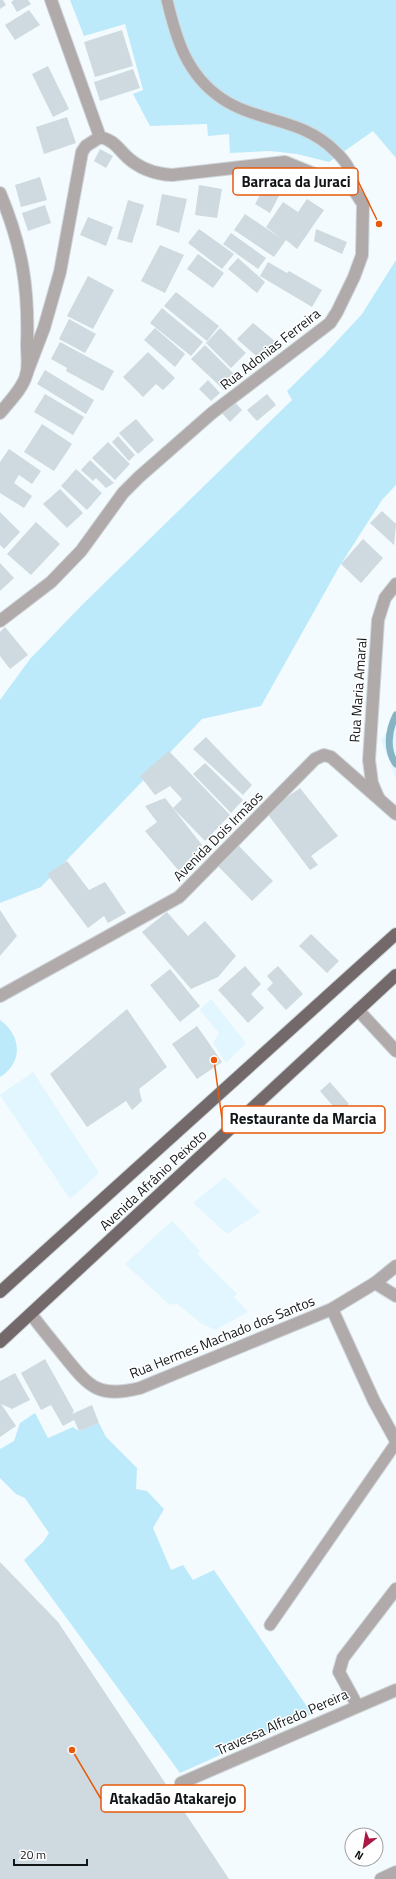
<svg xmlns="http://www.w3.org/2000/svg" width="396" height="1879" font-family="'Titillium Web',sans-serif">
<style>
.built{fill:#e1f6fe}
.green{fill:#bceafb}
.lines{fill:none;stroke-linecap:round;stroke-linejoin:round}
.stream{stroke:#87b4c5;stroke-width:7}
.building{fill:#cedadf}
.service-casing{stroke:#cfd6d9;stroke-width:13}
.minor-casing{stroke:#cfd6d9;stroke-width:14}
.primary-casing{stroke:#cfd6d9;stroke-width:14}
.service{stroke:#b0aaab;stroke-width:11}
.minor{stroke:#b0aaab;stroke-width:12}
.primary{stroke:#73696a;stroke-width:12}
.labels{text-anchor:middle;stroke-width:3;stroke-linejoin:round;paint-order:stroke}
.street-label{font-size:14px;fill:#121618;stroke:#fff}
.leader{fill:none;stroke:#e8590c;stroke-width:1.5}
.callout-dot{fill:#e8590c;stroke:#fff;stroke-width:1.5}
.callout{fill:#fff;stroke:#e8590c;stroke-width:1.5}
.callout-label{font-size:15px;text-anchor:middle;font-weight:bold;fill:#121618}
</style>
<rect width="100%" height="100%" fill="#f3fbfe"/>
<!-- built -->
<g class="built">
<polygon points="396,720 396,779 381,740"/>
<polygon points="211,999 246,1043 226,1063 213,1043 219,1033 200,1010"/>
<polygon points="33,1072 99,1173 70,1199 0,1095"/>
<polygon points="225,1177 260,1212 227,1234 193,1203"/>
<polygon points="172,1221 200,1251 197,1254 237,1294 234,1297 248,1312 215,1330 201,1323 176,1303 170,1305 125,1264"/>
</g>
<!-- green -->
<g class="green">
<polygon points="70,0 396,0 396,158 373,131 329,162 297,154 270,151 230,153 229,134 208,136 207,124 150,126 133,94 143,90 125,24 84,36"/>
<polygon points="396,260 396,485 382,500 339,567 261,706 202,719 41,887 0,903 0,700 30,659 82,605 292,400 287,391 325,354 362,314"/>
<path d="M0 1020C21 1035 24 1062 0 1077Z"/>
<polygon points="35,1413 48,1438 73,1427 79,1431 99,1423 106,1437 137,1468 136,1489 147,1491 164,1509 153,1528 171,1570 183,1565 193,1580 214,1570 312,1714 180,1773 24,1560 43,1542 49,1533 25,1498 16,1494 0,1478 0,1449 14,1441 20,1423"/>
</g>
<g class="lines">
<!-- stream -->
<path class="stream" d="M396 715C388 731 386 750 396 764"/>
</g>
<!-- building -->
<g class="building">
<polygon points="0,0 3,0 6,5 0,9"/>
<polygon points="14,0 28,0 31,4 17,12 11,2"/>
<polygon points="29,10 40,25 15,40 5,25"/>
<polygon points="122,30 133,66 95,77 84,42"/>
<polygon points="48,66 69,109 53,117 32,74"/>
<polygon points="133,69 140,88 100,101 94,82"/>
<polygon points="67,117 76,143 44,154 36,127"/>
<polygon points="100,149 113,156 106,168 94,161"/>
<polygon points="40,177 47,200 21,207 15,185"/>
<polygon points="266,184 281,192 270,213 255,204"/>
<polygon points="199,185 222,189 217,218 195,215"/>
<polygon points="162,194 187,199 179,233 156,225"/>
<polygon points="307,199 324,210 297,249 286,240 274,257 234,230 245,214 282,239 266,227 283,202 298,212"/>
<polygon points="128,200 144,205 132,243 117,239"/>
<polygon points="45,205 51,223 28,231 22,213"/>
<polygon points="88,217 113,227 106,246 80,235"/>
<polygon points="199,229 234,254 222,269 188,243"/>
<polygon points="316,229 347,242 342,254 314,241"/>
<polygon points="231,233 266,258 258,269 223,244"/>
<polygon points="160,245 184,255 165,293 141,281"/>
<polygon points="198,254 224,273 213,288 187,269"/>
<polygon points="238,258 265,282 257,293 228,269"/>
<polygon points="268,262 287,273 289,271 322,290 312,307 260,276"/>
<polygon points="88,276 114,290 93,329 67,316"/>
<polygon points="176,292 219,326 207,341 164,306"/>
<polygon points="162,308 203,342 191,356 150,323"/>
<polygon points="69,319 96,334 85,353 59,339"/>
<polygon points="253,323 282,347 263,362 237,339"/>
<polygon points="155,328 185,354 175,367 144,340"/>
<polygon points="220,328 246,353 231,368 206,343"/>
<polygon points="60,342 114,371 103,391 66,371 67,368 51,359"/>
<polygon points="205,345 238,378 225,391 191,359"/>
<polygon points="148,352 175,378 163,390 156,384 143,397 123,377"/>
<polygon points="45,370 94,400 86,414 37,384"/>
<polygon points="208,380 220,393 211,401 199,389"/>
<polygon points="45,394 84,417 73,435 34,412"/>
<polygon points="267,394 276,405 257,421 247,410"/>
<polygon points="232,399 242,410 230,422 220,411"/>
<polygon points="136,419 154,440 138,454 119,433"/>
<polygon points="42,424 72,444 54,471 24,452"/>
<polygon points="118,436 135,455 129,461 112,442"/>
<polygon points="108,442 130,464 115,480 92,458"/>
<polygon points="9,449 41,471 32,484 19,475 14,483 32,496 24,508 0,493 0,462"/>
<polygon points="90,460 114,483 106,488 96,478 93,481 81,470"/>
<polygon points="76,469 102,493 87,510 61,486"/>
<polygon points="60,489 83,513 67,528 43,504"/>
<polygon points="382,511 396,524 394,545 370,523"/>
<polygon points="0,512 20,532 4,549 0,545"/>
<polygon points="36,522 60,544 31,575 7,554"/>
<polygon points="363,539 383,558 361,583 341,564"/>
<polygon points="0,563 14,578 0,591"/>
<polygon points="5,627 28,655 10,669 0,656 0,632"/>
<polygon points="206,737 252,785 243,795 193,749"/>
<polygon points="169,751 230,815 205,841 173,808 182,799 170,786 155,795 140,776"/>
<polygon points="205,763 243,800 231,813 193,774"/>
<polygon points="300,788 338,836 311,856 318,865 310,870 266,812"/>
<polygon points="165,798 202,845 179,871 145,831 157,822 145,806"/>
<polygon points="237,844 273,881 252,901 216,864"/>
<polygon points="67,861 89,890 105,882 126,913 108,923 104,916 88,928 47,874"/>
<polygon points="0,910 17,936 0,956"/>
<polygon points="167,912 188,936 205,921 236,956 218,977 191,989 142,932"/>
<polygon points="311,934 339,961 327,973 299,946"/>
<polygon points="245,966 261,984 251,994 264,1008 248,1023 218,990"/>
<polygon points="278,966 303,994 286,1010 267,989 273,983 267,976"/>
<polygon points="170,969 200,1006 180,1022 150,985"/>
<polygon points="127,1009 167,1067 139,1089 142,1101 132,1110 126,1101 87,1127 50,1074"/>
<polygon points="197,1026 222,1062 197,1079 172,1044"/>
<polygon points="330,1082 349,1104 339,1113 320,1091"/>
<polygon points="45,1359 74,1411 72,1414 92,1405 99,1423 79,1431 74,1420 63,1426 51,1405 41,1410 21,1373"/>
<polygon points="15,1373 30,1400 12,1409 1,1404 16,1426 0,1437 0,1381"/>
<polygon points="0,1562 58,1622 229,1879 0,1879"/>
</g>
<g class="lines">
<!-- service casing -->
<g class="service-casing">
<g id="service">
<path d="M167 0C176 38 186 74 221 98 257 123 301 117 335 151 348 163 353 173 354 190"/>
<polyline points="270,1625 396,1443"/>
</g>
</g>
<!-- minor casing -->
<g class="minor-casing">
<g id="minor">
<path d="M0 193C22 246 29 287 27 345 27 354 29 367 26 376 22 389 9 402 0 413"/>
<polyline points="26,375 44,328 60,272 82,152 86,146 100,137"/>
<path d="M0 621 51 582 81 551 123 493 139 477 212 413 330 323 337 312 354 277 362 255 363 204 354 190 285 162 172 175C155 174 140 169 127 157 117 147 113 140 100 137L51 0"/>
<polyline points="378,797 372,783 369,760 378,620 385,598 396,584"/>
<polyline points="0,996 179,897 315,759 324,755 331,757 396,814"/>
<polyline points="358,1010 396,1051"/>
<polyline points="375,1283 396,1296"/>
<polyline points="332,1309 374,1401 396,1441"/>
<path d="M31 1314C42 1329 54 1343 65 1357 90 1388 99 1398 140 1388L332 1309 375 1283 396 1266"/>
<polyline points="357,1705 339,1672 343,1658 396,1589"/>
<polyline points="181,1783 396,1690"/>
<polyline points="381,1879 396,1872"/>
</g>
</g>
<!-- primary casing -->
<g class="primary-casing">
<g id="primary">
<polyline points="0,1292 396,934"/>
<polyline points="0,1342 396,975"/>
</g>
</g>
<!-- service -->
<use href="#service" class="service"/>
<!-- minor -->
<use href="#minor" class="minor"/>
<!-- primary -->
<use href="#primary" class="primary"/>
</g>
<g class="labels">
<!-- street labels -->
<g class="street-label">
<text transform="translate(270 349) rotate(-38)" y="5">Rua Adonias Ferreira</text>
<text transform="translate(358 690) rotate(-86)" y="5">Rua Maria Amaral</text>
<text transform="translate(218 836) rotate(-45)" y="5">Avenida Dois Irmãos</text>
<text transform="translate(153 1180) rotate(-43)" y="5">Avenida Afrânio Peixoto</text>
<text transform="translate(222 1337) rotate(-22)" y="5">Rua Hermes Machado dos Santos</text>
<text transform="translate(282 1722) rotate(-24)" y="5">Travessa Alfredo Pereira</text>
</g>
</g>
<!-- callouts -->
<path class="leader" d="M379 224L358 181M214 1060L222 1119M72 1750L101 1799"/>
<g class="callout-dot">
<circle cx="379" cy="224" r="4"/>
<circle cx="214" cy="1060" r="4"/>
<circle cx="72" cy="1750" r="4"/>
</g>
<g class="callout">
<rect x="233" y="168" width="125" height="27" rx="4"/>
<rect x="222" y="1106" width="163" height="27" rx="4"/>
<rect x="101" y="1785" width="144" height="27" rx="4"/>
</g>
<g class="callout-label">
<text x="296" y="187">Barraca da Juraci</text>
<text x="303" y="1124">Restaurante da Marcia</text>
<text x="173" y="1804">Atakadão Atakarejo</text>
</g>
<!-- north arrow -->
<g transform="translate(364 1847) rotate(211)"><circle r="19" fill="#ffffff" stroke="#a0a2a3"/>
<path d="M0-3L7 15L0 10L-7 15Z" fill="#ac1844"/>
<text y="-6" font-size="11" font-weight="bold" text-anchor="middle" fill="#121618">N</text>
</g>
<!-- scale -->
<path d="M14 1859v6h73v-6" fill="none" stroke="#121618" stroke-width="2"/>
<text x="20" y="1859" font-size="12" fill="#121618" stroke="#ffffff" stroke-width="3" paint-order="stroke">20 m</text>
</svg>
